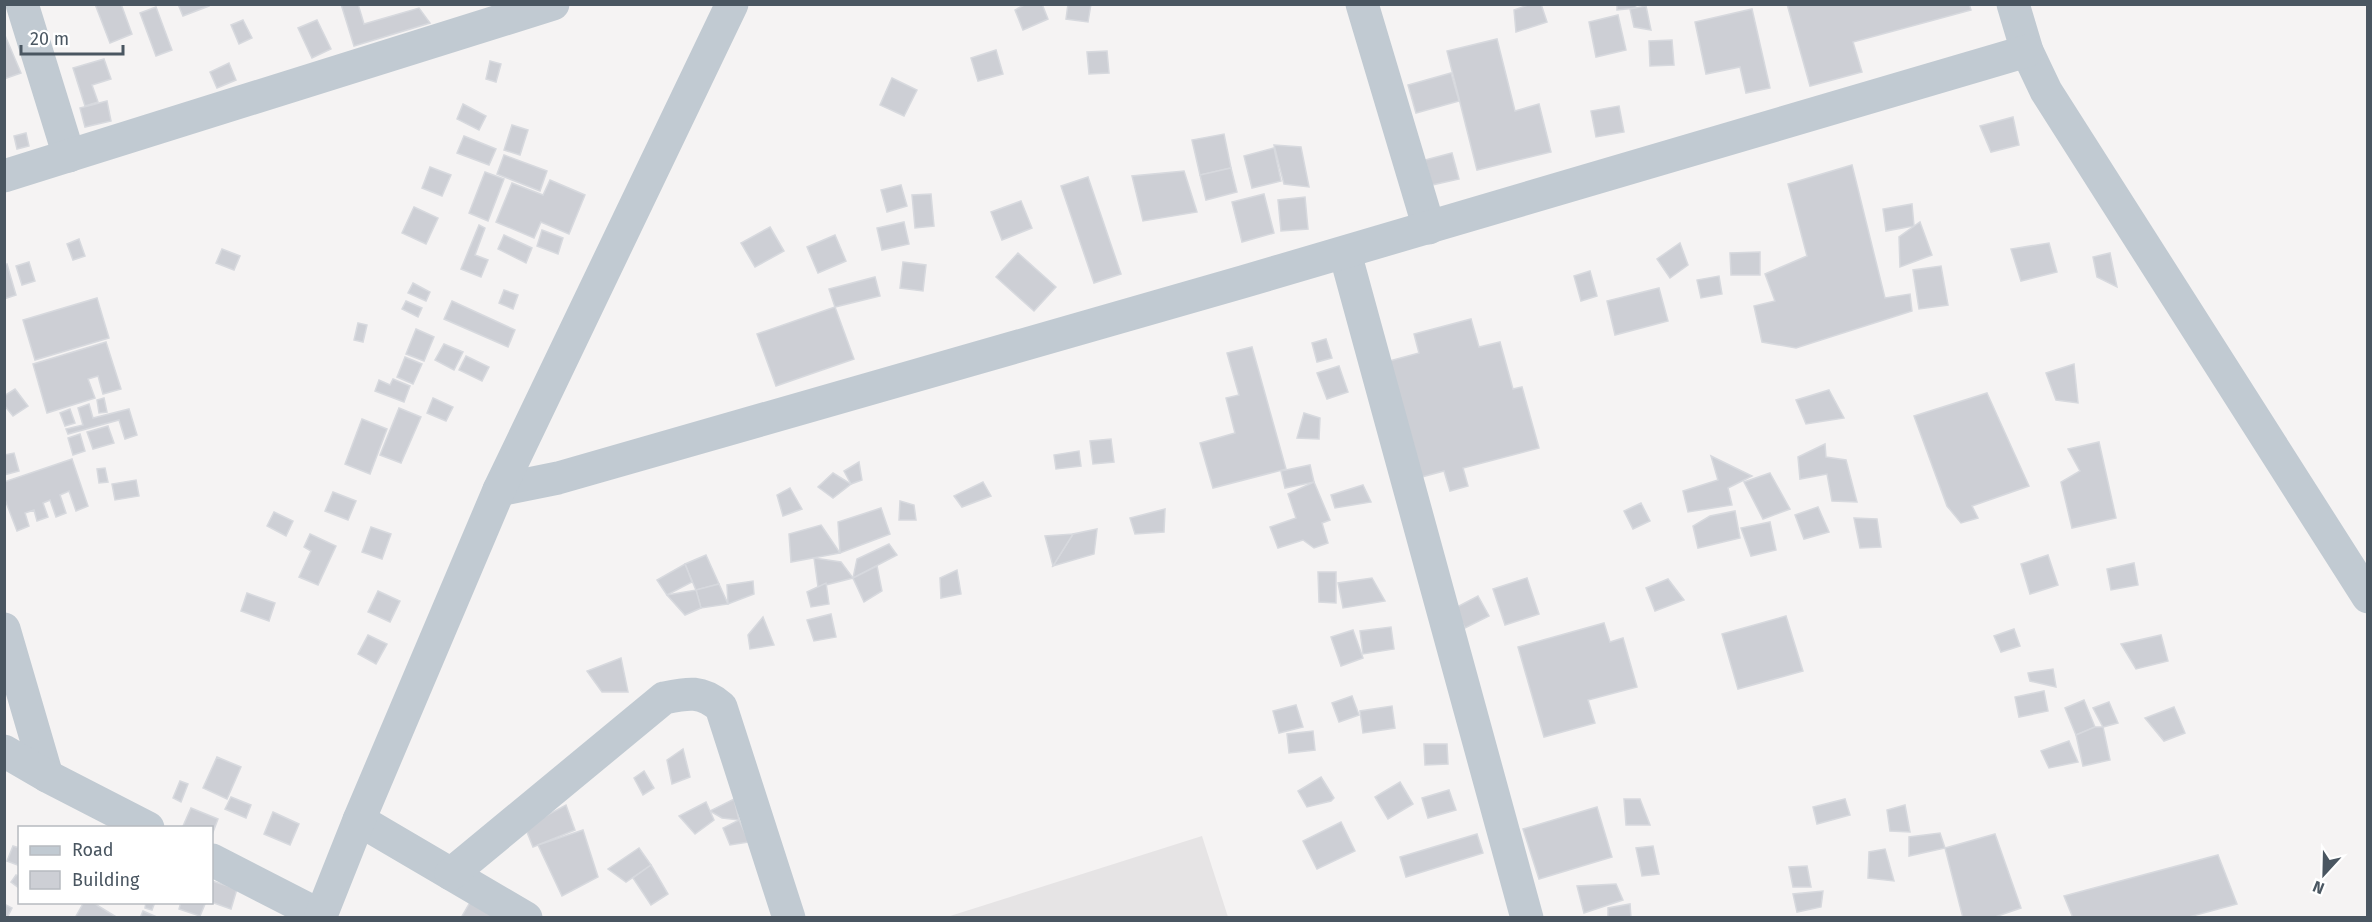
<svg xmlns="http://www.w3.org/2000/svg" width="2372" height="922" font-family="'Fira Sans',sans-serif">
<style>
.education{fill:#e6e4e5}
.building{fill:#cdcfd5;stroke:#d7d9de;stroke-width:1.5}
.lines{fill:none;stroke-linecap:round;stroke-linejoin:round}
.minor{stroke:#c1cad2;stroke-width:33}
</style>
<rect width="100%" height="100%" fill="#f5f3f3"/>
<!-- education -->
<polygon class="education" points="1202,836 1228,917 947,917"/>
<!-- building -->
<g class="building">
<polygon points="95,4 121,4 132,34 110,43"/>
<polygon points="178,4 208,4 209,6 183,16"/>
<polygon points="341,4 358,4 364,24 419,8 430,23 354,46"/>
<polygon points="1026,4 1042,4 1048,19 1023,30 1015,10"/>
<polygon points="1068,4 1091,4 1088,22 1066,19"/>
<polygon points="1531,4 1541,4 1547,22 1516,32 1514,10"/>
<polygon points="1617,4 1635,4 1636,8 1617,10"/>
<polygon points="1787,4 1969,4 1971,10 1853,42 1862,72 1810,86"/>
<polygon points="1646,6 1651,30 1634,27 1630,9"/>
<polygon points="156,7 172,50 156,56 140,13"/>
<polygon points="1752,9 1770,88 1746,93 1740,67 1706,74 1695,22"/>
<polygon points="1618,15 1626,50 1596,57 1589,22"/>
<polygon points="243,20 252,38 239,44 231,25"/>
<polygon points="317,20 331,49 312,58 298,28"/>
<polygon points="4,33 21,73 4,79"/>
<polygon points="1497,39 1515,111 1539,104 1551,152 1477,170 1447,51"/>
<polygon points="1672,40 1674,65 1650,66 1649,41"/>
<polygon points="996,50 1003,74 978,81 971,58"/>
<polygon points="1107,51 1109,73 1089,74 1087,52"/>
<polygon points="104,59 111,79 92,85 98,102 85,106 73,68"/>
<polygon points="490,61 501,64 496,82 486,79"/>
<polygon points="229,63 236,80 217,88 210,72"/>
<polygon points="1451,73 1459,101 1416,113 1408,85"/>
<polygon points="892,78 917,90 904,116 880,105"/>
<polygon points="107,101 111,121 85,127 80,108"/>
<polygon points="463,104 486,116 479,130 457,119"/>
<polygon points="1619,106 1624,132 1596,137 1591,111"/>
<polygon points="2013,117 2019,145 1991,152 1980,126"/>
<polygon points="512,125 528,130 520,155 504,150"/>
<polygon points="26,133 29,146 17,149 14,136"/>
<polygon points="1224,134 1231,168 1200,175 1192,140"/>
<polygon points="464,136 496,149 489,165 457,153"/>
<polygon points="1274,145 1301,147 1309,187 1284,184"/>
<polygon points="1274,148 1281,181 1252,188 1244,156"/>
<polygon points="1452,153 1459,179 1432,185 1425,160"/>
<polygon points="504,155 547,171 540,191 497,174"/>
<polygon points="1852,165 1885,298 1910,294 1912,311 1796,348 1762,342 1754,306 1775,301 1765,274 1807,256 1788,184"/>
<polygon points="430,167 451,175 442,196 422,188"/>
<polygon points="1231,168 1237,192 1206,200 1200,175"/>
<polygon points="1184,171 1197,212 1143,221 1132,176"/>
<polygon points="485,172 504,179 488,221 469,213"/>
<polygon points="1088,177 1121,274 1094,283 1061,186"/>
<polygon points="550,180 585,195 569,234 541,222 534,238 496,222 512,183 543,195"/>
<polygon points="901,185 907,206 887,212 881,190"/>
<polygon points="931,194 934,226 915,228 912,195"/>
<polygon points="1264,194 1274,233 1242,242 1232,202"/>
<polygon points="1305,197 1308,229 1281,231 1278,200"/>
<polygon points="1021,201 1032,228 1002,240 991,212"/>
<polygon points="1912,204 1914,226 1886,231 1883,209"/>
<polygon points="414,207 438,218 426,244 402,233"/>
<polygon points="904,222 909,244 882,250 877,228"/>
<polygon points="1920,222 1932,255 1900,267 1899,237"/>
<polygon points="479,225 485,228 475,255 488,260 481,277 461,269"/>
<polygon points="770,227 784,251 755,267 741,243"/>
<polygon points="542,230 563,238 558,254 537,246"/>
<polygon points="504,235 532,248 526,263 498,249"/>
<polygon points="835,235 846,261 818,273 807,247"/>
<polygon points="79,239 85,256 73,260 67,244"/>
<polygon points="1680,243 1688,265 1670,278 1657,259"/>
<polygon points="2049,243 2057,272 2021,281 2011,249"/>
<polygon points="222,249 240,256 234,270 216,263"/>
<polygon points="1760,252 1760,275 1731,275 1730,253"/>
<polygon points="1018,253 1056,287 1034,311 996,277"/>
<polygon points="2110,253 2117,287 2097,277 2093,257"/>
<polygon points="29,262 35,281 22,285 16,266"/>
<polygon points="903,262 926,265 923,291 900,288"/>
<polygon points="7,264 16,295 4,299 4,265"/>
<polygon points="1941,266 1948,305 1919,309 1913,270"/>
<polygon points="1590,271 1597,296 1581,301 1574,276"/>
<polygon points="1719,276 1722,294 1701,298 1697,280"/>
<polygon points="875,277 880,296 835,307 829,289"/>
<polygon points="413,283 430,292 426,301 408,293"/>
<polygon points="1659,288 1668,321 1615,335 1607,301"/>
<polygon points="504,290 518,295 513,309 499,303"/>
<polygon points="97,298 109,338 35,360 23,320"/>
<polygon points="406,301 422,308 418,317 402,309"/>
<polygon points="452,301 515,330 508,347 444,319"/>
<polygon points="835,307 854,359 776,386 757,334"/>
<polygon points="1471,319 1479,347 1500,342 1513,389 1522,387 1539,448 1463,468 1468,486 1450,491 1444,471 1418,478 1382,363 1419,353 1414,334"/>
<polygon points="358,323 367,325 363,342 354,340"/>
<polygon points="416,329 434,337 424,361 406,354"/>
<polygon points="1326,339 1332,358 1317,362 1312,343"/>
<polygon points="106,342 121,389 103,394 98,376 88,379 95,398 47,413 33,364"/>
<polygon points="444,344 463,352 454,370 435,360"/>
<polygon points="1252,347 1286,469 1213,488 1200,443 1235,433 1226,398 1239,395 1227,353"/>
<polygon points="466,356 489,367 482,381 459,370"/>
<polygon points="405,357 422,364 413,384 397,377"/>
<polygon points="2074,364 2078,403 2056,400 2046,373"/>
<polygon points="1339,366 1348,392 1327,399 1317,373"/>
<polygon points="393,379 410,386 404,402 375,391 379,380 390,385"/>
<polygon points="15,389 28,406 13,416 4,405 4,396"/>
<polygon points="1829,390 1844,418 1806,424 1796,400"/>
<polygon points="1987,393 2029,486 1972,506 1978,518 1961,523 1947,506 1914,416"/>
<polygon points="104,398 107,412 99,413 97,400"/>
<polygon points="433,398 453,407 446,421 427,413"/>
<polygon points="89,404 93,418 129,409 137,435 125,439 119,420 68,434 66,429 83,425 78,408"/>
<polygon points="399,408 421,417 401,463 380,455"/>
<polygon points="70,409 75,423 65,426 60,413"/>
<polygon points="1304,413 1320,418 1319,439 1297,438"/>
<polygon points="362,419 387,429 370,474 345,464"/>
<polygon points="108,426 114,443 93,449 87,432"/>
<polygon points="80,434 85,451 73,455 68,438"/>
<polygon points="1111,439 1114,462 1093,464 1090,441"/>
<polygon points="2099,442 2116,518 2072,528 2061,482 2080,471 2068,449"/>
<polygon points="1825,444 1826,457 1846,460 1857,502 1832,501 1827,474 1800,479 1798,457"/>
<polygon points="1079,451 1081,466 1056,469 1054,455"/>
<polygon points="14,453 19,471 4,475 4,455"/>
<polygon points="1711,456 1752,476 1728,488 1732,505 1688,512 1683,491 1718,480"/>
<polygon points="72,459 88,506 76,511 69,491 60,495 66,513 56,517 50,500 43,503 48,517 37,521 34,510 25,513 29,526 17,531 4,497 4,482"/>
<polygon points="859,462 862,480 851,484 844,471"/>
<polygon points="1310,465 1314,482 1285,488 1281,471"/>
<polygon points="105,468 108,482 99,483 97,469"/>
<polygon points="833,473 851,484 833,498 818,487"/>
<polygon points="1770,473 1790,509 1763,519 1744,482"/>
<polygon points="136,480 139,496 115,500 112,484"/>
<polygon points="983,482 991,496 962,507 954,496"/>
<polygon points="1314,482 1330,520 1322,523 1328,543 1314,548 1303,540 1278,548 1270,527 1296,518 1288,494"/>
<polygon points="1363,485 1371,502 1335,508 1331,495"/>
<polygon points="790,488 802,509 783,516 777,495"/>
<polygon points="333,492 356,501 348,520 325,511"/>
<polygon points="900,501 914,505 916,520 899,520"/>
<polygon points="1641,503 1650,521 1633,529 1624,511"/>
<polygon points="1818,507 1829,532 1804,539 1795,515"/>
<polygon points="881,508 890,534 840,553 838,522"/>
<polygon points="1165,509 1164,532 1135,534 1130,518"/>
<polygon points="1735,511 1740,538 1698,548 1693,526 1710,516"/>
<polygon points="274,512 293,521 286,536 267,526"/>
<polygon points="1854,518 1877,519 1881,547 1860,548"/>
<polygon points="1770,522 1776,550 1751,556 1741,528"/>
<polygon points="821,525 840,553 791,562 789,534"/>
<polygon points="371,527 391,534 382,559 362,552"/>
<polygon points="1097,529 1094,554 1053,566 1073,534"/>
<polygon points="310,534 336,546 318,585 299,577 311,551 304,547"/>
<polygon points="1073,534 1053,566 1045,536"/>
<polygon points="889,544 897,555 853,578 857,559"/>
<polygon points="706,555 719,584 696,590 685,564"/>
<polygon points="2048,555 2058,585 2030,594 2021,564"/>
<polygon points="814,558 841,562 853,578 818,587"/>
<polygon points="2134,563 2138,585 2111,590 2107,569"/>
<polygon points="685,564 692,582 667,595 657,580"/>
<polygon points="877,566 882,591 864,602 853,578"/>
<polygon points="957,570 961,594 941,598 940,578"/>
<polygon points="1318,572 1336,572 1336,603 1319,602"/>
<polygon points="1372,578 1385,601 1343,608 1338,583"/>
<polygon points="1527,578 1539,614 1505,625 1493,589"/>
<polygon points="1668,579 1684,600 1655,611 1646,588"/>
<polygon points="753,581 754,594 728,604 727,585"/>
<polygon points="826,583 829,604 811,607 807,592"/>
<polygon points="719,584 728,604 701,608 696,590"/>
<polygon points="696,590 701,608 685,615 667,595"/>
<polygon points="378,591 400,601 390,622 368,612"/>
<polygon points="247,593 275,603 269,621 241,611"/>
<polygon points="1478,596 1489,616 1465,628 1455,608"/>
<polygon points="831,614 836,637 814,641 807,620"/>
<polygon points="1786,616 1803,671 1738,689 1722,634"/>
<polygon points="763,617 774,645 750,649 748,635"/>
<polygon points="1604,623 1610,642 1623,638 1637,687 1588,700 1595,723 1544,737 1518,647"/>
<polygon points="1391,627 1394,649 1363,654 1360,631"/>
<polygon points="2014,629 2020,646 2001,652 1994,636"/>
<polygon points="1353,630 1363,658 1341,666 1331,637"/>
<polygon points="368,635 387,644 376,664 358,654"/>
<polygon points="2161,635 2168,661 2136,669 2121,644"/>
<polygon points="621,658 628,692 602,692 587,671"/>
<polygon points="2053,669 2056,687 2030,681 2028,673"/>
<polygon points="2044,691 2048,711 2019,717 2015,697"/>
<polygon points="1352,696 1359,715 1339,722 1332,703"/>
<polygon points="2084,700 2095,727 2076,735 2065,708"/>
<polygon points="2109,702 2118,723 2103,727 2093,708"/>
<polygon points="1296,705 1303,727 1279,733 1273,711"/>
<polygon points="1392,706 1395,728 1363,733 1360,711"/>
<polygon points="2174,707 2185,733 2164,741 2145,718"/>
<polygon points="2095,727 2103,727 2110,760 2083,766 2076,735"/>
<polygon points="1313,731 1315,750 1289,753 1287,734"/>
<polygon points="2069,741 2078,762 2049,768 2041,751"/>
<polygon points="1424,744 1447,744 1448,764 1425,765"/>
<polygon points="683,749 690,777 672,784 667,760"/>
<polygon points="217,757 241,767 227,799 203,788"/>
<polygon points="644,771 654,788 643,795 634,778"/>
<polygon points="1321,777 1334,798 1331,801 1307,807 1298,791"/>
<polygon points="180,781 188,784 181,802 173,798"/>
<polygon points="1400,782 1413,804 1388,819 1375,797"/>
<polygon points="1449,790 1456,810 1428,818 1422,798"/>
<polygon points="231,797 251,805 246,818 225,809"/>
<polygon points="734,799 739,820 722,818 710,811"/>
<polygon points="1624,799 1640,799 1650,825 1626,825"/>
<polygon points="1845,799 1850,815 1817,824 1813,807"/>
<polygon points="706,802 714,820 695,834 679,816"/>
<polygon points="566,805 575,830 533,847 525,827"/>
<polygon points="1905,805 1910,832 1890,831 1887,810"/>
<polygon points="1597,807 1612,857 1539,879 1523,829"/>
<polygon points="191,808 218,819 212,835 212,828 183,826"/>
<polygon points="273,812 299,824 290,845 264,834"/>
<polygon points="739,820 749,842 730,845 723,828"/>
<polygon points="1341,822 1355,851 1317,869 1303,841"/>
<polygon points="583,830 598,877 562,896 538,845"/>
<polygon points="1940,833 1945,848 1909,856 1909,837"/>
<polygon points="1477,834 1483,853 1406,877 1400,857"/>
<polygon points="1995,834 2021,908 1992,918 1963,918 1945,848"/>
<polygon points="13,846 20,848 20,866 7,861"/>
<polygon points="1653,846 1659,874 1642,876 1636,848"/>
<polygon points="639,848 651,865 626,882 608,869"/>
<polygon points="1885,849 1894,881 1868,878 1869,852"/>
<polygon points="2218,855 2237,904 2185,918 2073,918 2064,896"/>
<polygon points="651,865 668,894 651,905 633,878"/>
<polygon points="1807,866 1811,887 1793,887 1789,867"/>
<polygon points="16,875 20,877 19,888 11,882"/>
<polygon points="212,881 237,889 231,909 211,902"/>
<polygon points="1616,884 1623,900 1584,913 1577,886"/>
<polygon points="480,885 499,918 461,918"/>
<polygon points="1823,891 1821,907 1797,912 1793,894"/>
<polygon points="84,902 92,902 118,918 75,918"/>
<polygon points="146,902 155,902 152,910 145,908"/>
<polygon points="181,902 202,902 205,904 200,916 179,909"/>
<polygon points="4,904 12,908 7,918 4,918"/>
<polygon points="1630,904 1631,918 1608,918 1608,908"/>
<polygon points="143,911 159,918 140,918"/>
</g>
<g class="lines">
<!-- minor -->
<g class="minor">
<polyline points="22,4 69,156"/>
<polyline points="1362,4 1429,228"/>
<polyline points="2013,4 2027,51 2046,91 2368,597"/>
<polyline points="4,176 553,4"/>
<polyline points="1345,253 1527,918"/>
<path d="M499 490 558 478C1049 340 1538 196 2027 51"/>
<polyline points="4,629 47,776"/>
<polyline points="4,751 47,776 148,828"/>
<polyline points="359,820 526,918"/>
<polyline points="212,860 321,916"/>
<path d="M451 874 664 698C688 693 701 690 721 707L789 918"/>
<polyline points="320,918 359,820 499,490 732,4"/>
</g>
</g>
<!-- border -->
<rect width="2372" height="922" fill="none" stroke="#4a5661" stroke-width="12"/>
<!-- legend -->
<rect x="18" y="826" width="195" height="78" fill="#ffffff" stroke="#b7bbc0" stroke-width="1.5"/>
<rect x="30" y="846" width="30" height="9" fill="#c1cad2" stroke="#b7bbc0" stroke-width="1.5"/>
<text x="72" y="856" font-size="18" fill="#4a5661">Road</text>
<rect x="30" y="871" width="30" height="18" fill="#cdcfd5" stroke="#b7bbc0" stroke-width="1.5"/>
<text x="72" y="886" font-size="18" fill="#4a5661">Building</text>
<!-- north arrow -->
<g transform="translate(2324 874) rotate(202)" stroke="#ffffff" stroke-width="4.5" paint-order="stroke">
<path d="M0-4.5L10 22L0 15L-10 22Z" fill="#4a5661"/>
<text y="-9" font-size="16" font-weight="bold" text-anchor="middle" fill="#4a5661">N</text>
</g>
<!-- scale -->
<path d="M21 45v9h102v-9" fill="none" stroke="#4a5661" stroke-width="3"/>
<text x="30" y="45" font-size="18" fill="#4a5661" stroke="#ffffff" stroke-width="4.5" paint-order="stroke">20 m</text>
</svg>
